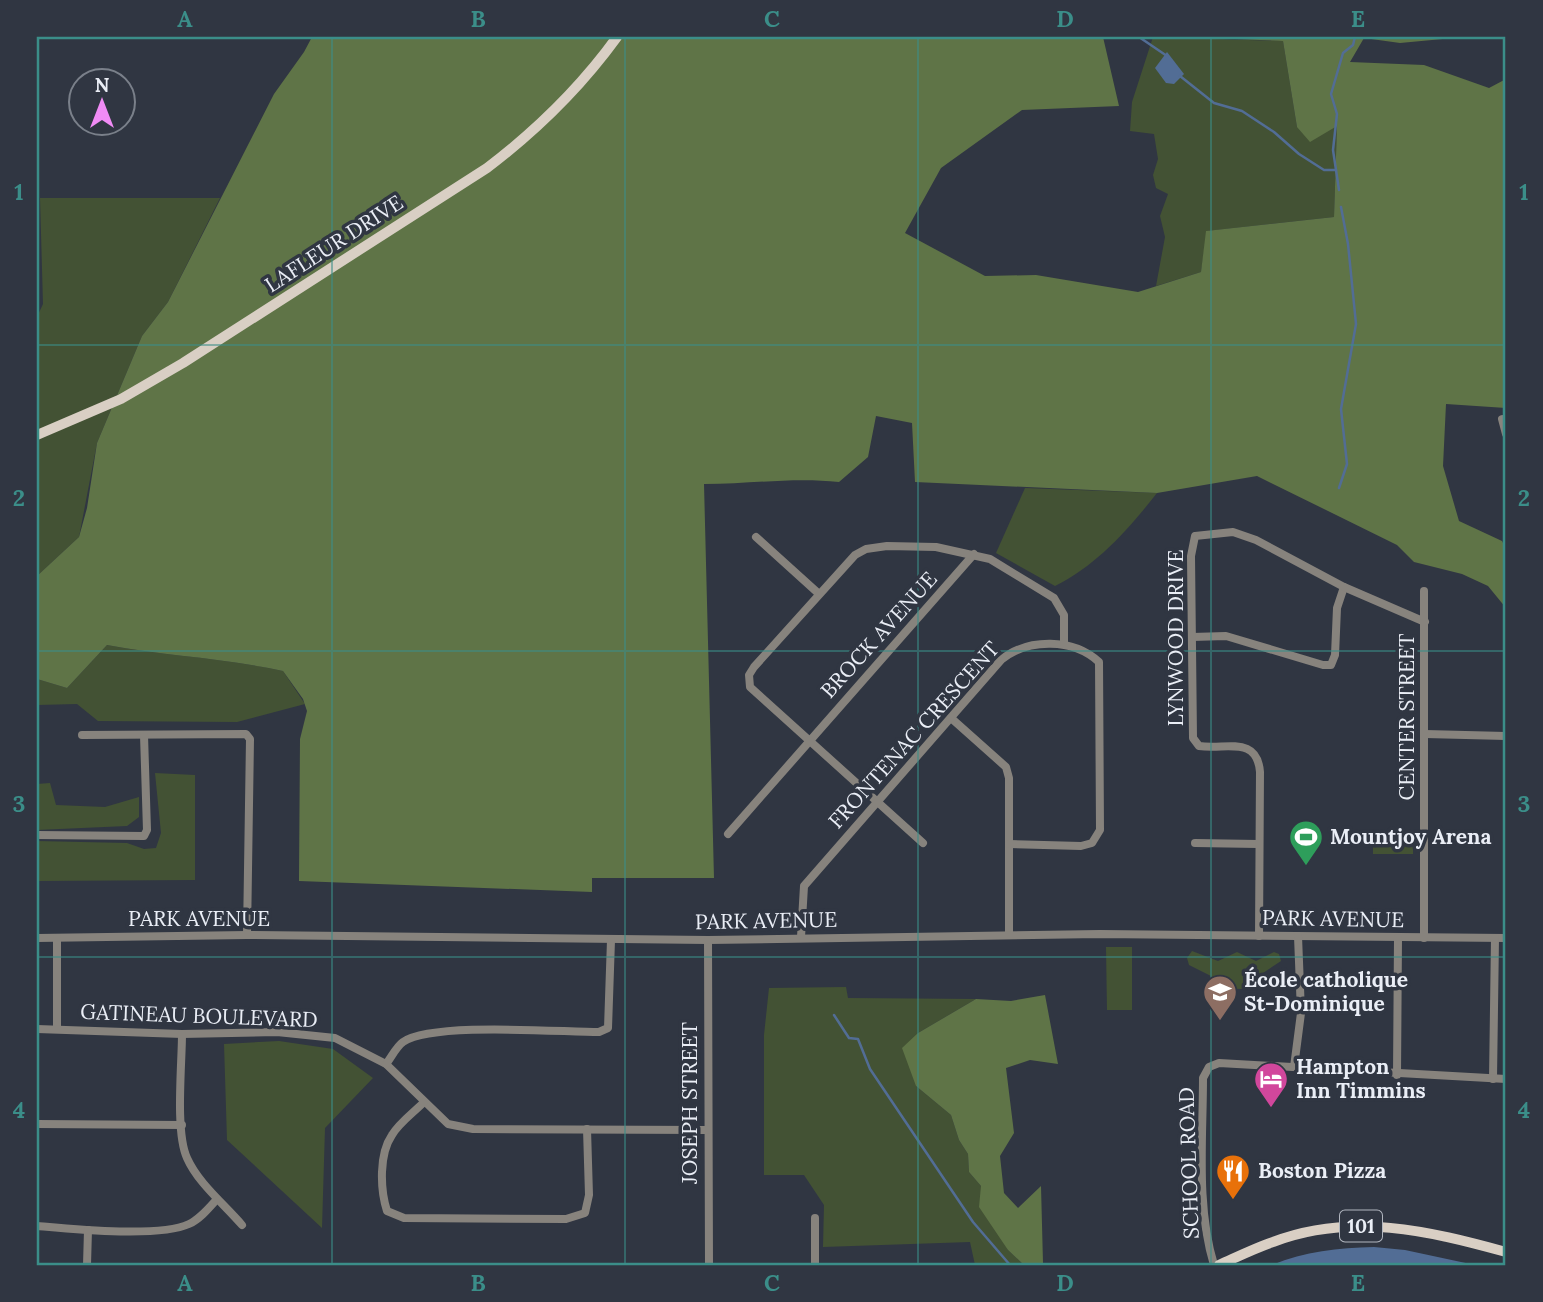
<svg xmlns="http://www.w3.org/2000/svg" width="1543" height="1302" font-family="Lora,serif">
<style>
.green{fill:#435234}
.forest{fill:#5f7447}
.water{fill:#526d95}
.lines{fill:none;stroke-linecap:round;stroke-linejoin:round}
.stream{stroke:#526d95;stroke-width:2.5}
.minor{stroke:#87837d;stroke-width:8}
.major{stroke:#d9cfc4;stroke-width:10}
.grid{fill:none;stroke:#3b8e89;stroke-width:2;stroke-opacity:0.55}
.labels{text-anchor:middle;stroke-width:7;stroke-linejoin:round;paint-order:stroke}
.shield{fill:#303642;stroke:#b2b7c0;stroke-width:2}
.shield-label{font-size:19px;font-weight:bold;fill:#eaeef6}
.street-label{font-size:21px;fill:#eaeef6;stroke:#303642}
.poi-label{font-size:21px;font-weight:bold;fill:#eaeef6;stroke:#303642;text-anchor:start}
.neatline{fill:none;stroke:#3b8e89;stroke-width:2.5}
.grid-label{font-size:23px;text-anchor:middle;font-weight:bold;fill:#3b8e89}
</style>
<rect width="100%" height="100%" fill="#303642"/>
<!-- green -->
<g class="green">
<polygon points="1153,37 1283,41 1297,127 1337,125 1334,217 1207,231 1201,272 1156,286 1165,237 1160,216 1168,194 1156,188 1153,175 1158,159 1154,134 1130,131 1132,102"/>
<polygon points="40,198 220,198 168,302 142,336 97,443 79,537 37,576 37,317 43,304"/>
<path d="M1025 488 1157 493C1128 530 1097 565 1055 586L996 553Z"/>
<path d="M107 645C166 656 225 658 283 671L305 704 237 722 98 721 77 704 37 705V679L67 688Z"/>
<polygon points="155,773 195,775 195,880 37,881 37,841 127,843 144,849 156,848 161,833"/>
<polygon points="50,783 56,805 105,807 139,797 139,817 127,826 37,830 37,784"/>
<polygon points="1413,836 1413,854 1373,854 1373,837"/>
<polygon points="1106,947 1132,947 1132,1010 1107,1010"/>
<polygon points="1192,951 1218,961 1237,952 1256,961 1274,952 1279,954 1281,961 1263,973 1261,983 1241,989 1213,988 1211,976 1189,965 1187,958"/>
<polygon points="846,987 848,998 976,999 918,1033 916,1086 951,1115 959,1140 968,1154 969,1172 981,1186 1008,1250 1024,1265 975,1265 970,1242 823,1247 824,1205 804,1175 764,1175 764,1035 769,988"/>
<polygon points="279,1041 333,1049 373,1078 325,1128 322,1228 227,1140 224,1044"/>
</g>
<!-- forest -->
<g class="forest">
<path d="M312 37H1103L1119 106 1022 110 941 168 905 233 985 276 1036 275 1138 292 1201 272 1206 231 1334 217 1337 126 1310 142 1297 127 1283 41 1183 37H1464L1400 43 1364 38 1350 62 1424 65 1489 88 1506 79V408L1446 404 1443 466 1459 521 1502 541 1506 549V608L1488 586 1462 574 1414 562 1397 545 1257 476 1157 493 915 482 912 423 876 416 868 457 839 482C794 477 749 484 704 484L714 878H592V892L299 881 300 739 307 711 303 699 283 671C224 658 166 656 107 645L67 688 37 679V576L79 537 87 508 97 443 142 336 168 302 274 94 304 52Z"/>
<polygon points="1045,995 1058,1064 1030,1060 1006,1068 1014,1133 1000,1156 1004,1193 1018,1208 1041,1186 1043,1263 1024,1265 1008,1250 979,1207 981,1186 969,1172 968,1154 959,1140 951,1115 916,1086 902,1048 918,1033 976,999 1011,1001"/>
</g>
<!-- water -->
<g class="water">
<polygon points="1167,52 1184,74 1174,84 1166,83 1155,68"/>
<path d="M1374 1247 1405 1250 1475 1265H1272C1305 1251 1338 1248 1374 1247Z"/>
</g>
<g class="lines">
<!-- stream -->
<g class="stream">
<polyline points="1130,37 1139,37 1167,56"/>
<polyline points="1180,76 1214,103 1242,111 1274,132 1299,154 1324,170 1336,170"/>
<polyline points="1339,190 1333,150 1337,114 1331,94 1343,53 1353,45 1355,37"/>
<polyline points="1339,488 1347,464 1341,409 1356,324 1348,244 1341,207"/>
<polyline points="834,1015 849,1038 858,1039 870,1069 973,1222 1010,1265"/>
</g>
<!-- minor -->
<g class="minor">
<polyline points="1502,419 1506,434"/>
<polyline points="756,537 818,593"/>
<polyline points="1192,637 1226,636 1323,665 1331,665 1335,655 1337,608 1344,587"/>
<polyline points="951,718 1006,767 1009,778 1009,935"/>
<polyline points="1425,734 1506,736"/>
<polyline points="82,735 246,734 250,739 247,935"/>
<polyline points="728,834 974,554"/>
<polyline points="37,835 144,836 147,830 144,735"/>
<polyline points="923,843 750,687 749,675 754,667 855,555 866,549 887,546 936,547 990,559 1054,598 1064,615 1064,644"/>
<polyline points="1195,843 1258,844"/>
<path d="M1259 936 1260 772C1257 735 1226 750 1199 746L1193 738 1191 556 1195 536 1233 532 1256 540 1344 587 1425 622"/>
<path d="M801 937 804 886 1001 660C1028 638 1073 638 1099 662L1100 830 1092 843 1081 846 1009 844"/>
<polyline points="37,938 247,935 708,940 1100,934 1506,938"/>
<polyline points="57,938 57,1029"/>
<polyline points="1424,938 1424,591"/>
<polyline points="708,940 709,1265"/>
<polyline points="37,1029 182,1034 277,1032 335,1038 386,1064 448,1124 473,1129 707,1130"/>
<path d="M182 1034C182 1064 175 1132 187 1158 198 1183 224 1204 242 1225"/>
<path d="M386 1064C391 1058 396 1047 403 1042 433 1022 558 1032 599 1032L608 1028 611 940"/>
<polyline points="1294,1067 1301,1013 1298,936"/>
<polyline points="1397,1075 1398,938"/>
<polyline points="1493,1079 1495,938"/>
<path d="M423 1103C413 1113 399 1123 392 1135 379 1154 380 1189 387 1211L404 1218 566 1219 585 1213 589 1195 587 1129"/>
<polyline points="37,1124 182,1125"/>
<path d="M37 1226C71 1229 159 1238 189 1224 200 1219 209 1208 217 1199"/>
<polyline points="87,1265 88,1230"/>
<polyline points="815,1265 815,1218"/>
<path d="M1214 1265C1196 1206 1203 1140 1203 1078L1209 1067 1219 1063 1506 1079"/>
</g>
<!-- major -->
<g class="major">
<path d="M37 435 121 399 183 363 487 168C537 130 580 88 617 37"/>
<path d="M1219 1265C1237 1257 1255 1248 1273 1242 1351 1212 1430 1231 1506 1252"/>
</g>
</g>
<!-- grid -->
<path class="grid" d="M332 37V1265M625 37V1265M918 37V1265M1211 37V1265M37 345H1506M37 651H1506M37 957H1506"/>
<!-- icons -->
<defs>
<g id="stadium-pin" transform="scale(1.75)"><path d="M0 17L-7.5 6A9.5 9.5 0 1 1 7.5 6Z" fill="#2e9e5b" stroke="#303642"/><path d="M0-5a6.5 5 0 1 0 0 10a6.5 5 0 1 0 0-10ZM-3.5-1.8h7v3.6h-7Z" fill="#fff"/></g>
<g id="school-pin" transform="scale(1.75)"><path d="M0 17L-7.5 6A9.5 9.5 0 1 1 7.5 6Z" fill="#8d6e63" stroke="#303642"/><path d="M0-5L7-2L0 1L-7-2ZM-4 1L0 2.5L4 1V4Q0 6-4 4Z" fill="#fff"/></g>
<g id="hotel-pin" transform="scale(1.75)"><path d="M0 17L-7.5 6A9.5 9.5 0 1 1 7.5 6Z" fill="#d1479c" stroke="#303642"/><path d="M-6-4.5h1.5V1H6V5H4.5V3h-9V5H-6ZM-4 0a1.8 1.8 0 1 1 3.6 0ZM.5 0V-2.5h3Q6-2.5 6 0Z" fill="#fff"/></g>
<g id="restaurant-pin" transform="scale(1.75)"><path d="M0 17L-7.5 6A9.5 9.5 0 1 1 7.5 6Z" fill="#e8710a" stroke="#303642"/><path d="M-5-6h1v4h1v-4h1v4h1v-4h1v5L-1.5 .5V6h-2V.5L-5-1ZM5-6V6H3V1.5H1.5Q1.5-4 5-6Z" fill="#fff"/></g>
</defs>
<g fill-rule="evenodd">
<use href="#stadium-pin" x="1306" y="837"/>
<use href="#school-pin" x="1220" y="992"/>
<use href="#hotel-pin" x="1271" y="1079"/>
<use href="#restaurant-pin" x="1233" y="1171"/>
</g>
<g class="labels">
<!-- shield labels -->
<rect class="shield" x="1340" y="1210.5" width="42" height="31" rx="5"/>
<g class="shield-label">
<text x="1361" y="1233">101</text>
</g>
<!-- street labels -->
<g class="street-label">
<text transform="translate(334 244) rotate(-33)" y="7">LAFLEUR DRIVE</text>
<text transform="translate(879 635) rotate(-48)" y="7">BROCK AVENUE</text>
<text transform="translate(1176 638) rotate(-90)" y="7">LYNWOOD DRIVE</text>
<text transform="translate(1407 717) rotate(-90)" y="7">CENTER STREET</text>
<text transform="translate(914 735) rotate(-48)" y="7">FRONTENAC CRESCENT</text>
<text x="199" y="926">PARK AVENUE</text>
<text transform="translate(1333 919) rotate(1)" y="7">PARK AVENUE</text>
<text transform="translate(766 921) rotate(-1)" y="7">PARK AVENUE</text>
<text transform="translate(199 1016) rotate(2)" y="7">GATINEAU BOULEVARD</text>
<text transform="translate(690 1103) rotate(-90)" y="7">JOSEPH STREET</text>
<text transform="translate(1189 1163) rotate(-92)" y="7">SCHOOL ROAD</text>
</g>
<!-- poi labels -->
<g class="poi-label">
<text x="1330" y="844">Mountjoy Arena</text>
<text x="1244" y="987">École catholique<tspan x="1244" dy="24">St-Dominique</tspan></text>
<text x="1296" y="1074">Hampton<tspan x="1296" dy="24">Inn Timmins</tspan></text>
<text x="1258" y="1178">Boston Pizza</text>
</g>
</g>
<!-- border -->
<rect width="1543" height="1302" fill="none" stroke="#303642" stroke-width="77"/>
<!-- north arrow -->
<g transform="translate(102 102)"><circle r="33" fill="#303642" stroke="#7a808a" stroke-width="2"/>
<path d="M0-5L12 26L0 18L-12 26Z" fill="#f08bf5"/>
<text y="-10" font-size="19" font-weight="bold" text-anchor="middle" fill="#eaeef6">N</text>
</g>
<rect x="38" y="38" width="1466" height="1226" class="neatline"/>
<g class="grid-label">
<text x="185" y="27">A</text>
<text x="478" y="27">B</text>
<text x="772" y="27">C</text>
<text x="1065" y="27">D</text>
<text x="1358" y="27">E</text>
<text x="19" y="200">1</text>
<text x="1524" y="200">1</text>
<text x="19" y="506">2</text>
<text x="1524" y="506">2</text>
<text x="19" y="812">3</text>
<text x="1524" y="812">3</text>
<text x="19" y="1118">4</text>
<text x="1524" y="1118">4</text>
<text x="185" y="1291">A</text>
<text x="478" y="1291">B</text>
<text x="772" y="1291">C</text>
<text x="1065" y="1291">D</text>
<text x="1358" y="1291">E</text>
</g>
</svg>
